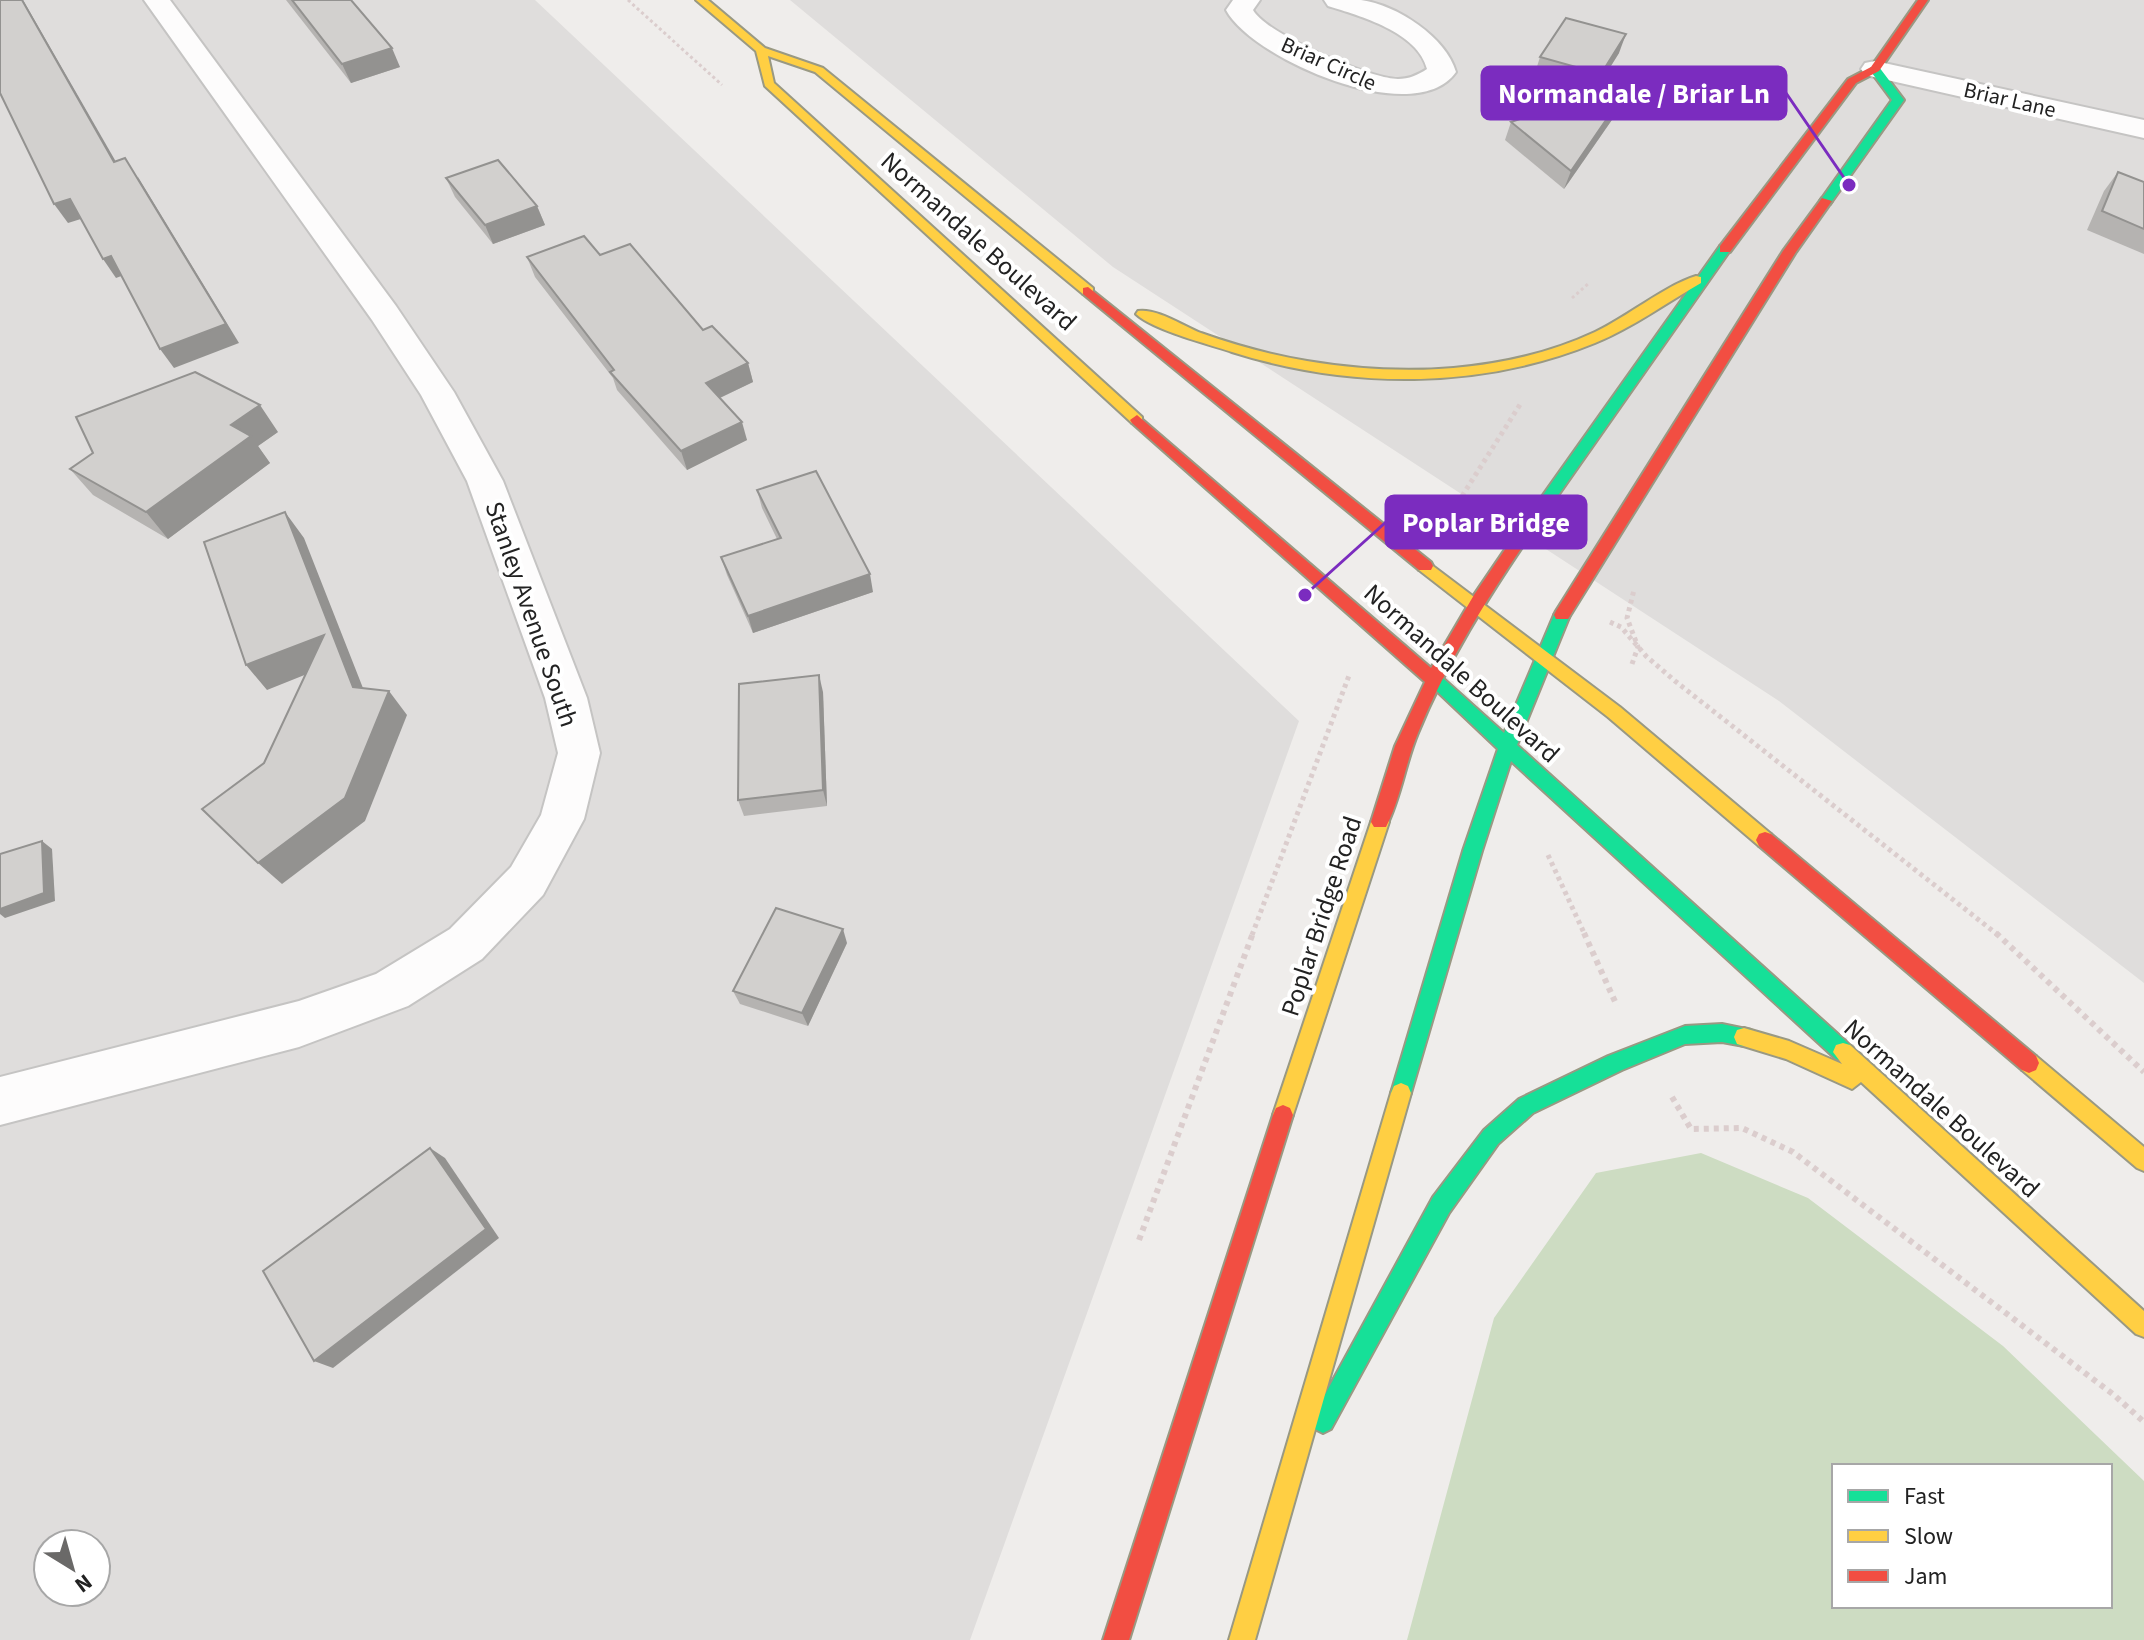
<svg xmlns="http://www.w3.org/2000/svg" width="2144" height="1640" font-family="'Source Sans 3',sans-serif">
<style>
.residential{fill:#dfdddc;fill-rule:evenodd}
.forest{fill:#cddcc2;fill-rule:evenodd}
.lines{fill:none;stroke-linecap:round;stroke-linejoin:round}
.street-casing{stroke:#c5c4c3;stroke-width:4}
.fast-casing{stroke:#999983;stroke-width:4}
.slow-casing{stroke:#999983;stroke-width:4}
.jam-casing{stroke:#999983;stroke-width:4}
.path-far2{stroke:#dbcdcd;stroke-width:3;stroke-dasharray:3 3;stroke-linecap:butt}
.path-far1{stroke:#dbcdcd;stroke-width:5;stroke-dasharray:4 4;stroke-linecap:butt}
.path{stroke:#dbcdcd;stroke-width:6;stroke-dasharray:5 5;stroke-linecap:butt}
.street{fill:#fdfcfc;fill-rule:evenodd}
.fast{fill:#16e098;fill-rule:evenodd}
.slow{fill:#ffcf43;fill-rule:evenodd}
.jam{fill:#f24e42;fill-rule:evenodd}
.wall{fill:#b5b3b1}
.shaded-wall{fill:#939290}
.building{fill:#d2d0ce;stroke:#939290;stroke-width:2}
.labels{text-anchor:middle;stroke-width:8;stroke-linejoin:round;paint-order:stroke}
.far-street-label{font-size:22px;fill:#222;stroke:#fff}
.street-label{font-size:26px;fill:#222;stroke:#fff}
.leader{fill:none;stroke:#7b2cbf;stroke-width:3}
.callout-dot{fill:#7b2cbf;stroke:#fff;stroke-width:3}
.callout{fill:#7b2cbf;stroke:#7b2cbf;stroke-width:3}
.callout-label{font-size:28px;text-anchor:middle;font-weight:bold;fill:#fff}
</style>
<rect width="100%" height="100%" fill="#efedeb"/>
<!-- residential -->
<g class="residential">
<path d="M0 0H535L1299 721 970 1640H0ZM48 1544H96V1592H48Z"/>
<polygon points="790,0 2144,0 2144,983 1779,701 1113,267"/>
</g>
<!-- forest -->
<path class="forest" d="M1701 1153 1808 1198 2003 1346 2144 1481V1640H1407L1494 1318 1596 1173ZM1834 1466H2110V1606H1834Z"/>
<g class="lines">
<!-- street casing -->
<g class="street-casing">
<g id="street">
<polygon points="144,0 170,0 396,306 454,392 503,481 587,698 600,753 584,819 543,895 482,959 408,1006 299,1047 0,1125 0,1077 299,1001 376,974 450,929 511,867 541,815 558,753 545,698 467,481 421,395 372,320"/>
<path d="M1233 0H1260L1253 10C1266 34 1370 79 1398 79 1409 79 1418 75 1427 69 1418 32 1360 16 1328 6L1324 0C1336 0 1349 0 1361 0 1397 5 1446 37 1456 72 1415 131 1251 58 1226 10Z"/>
<polygon points="1875,61 2144,120 2144,138 1865,75 1861,69 1865,63"/>
</g>
</g>
<!-- fast casing -->
<g class="fast-casing">
<g id="fast">
<polygon points="1871,67 1879,67 1904,100 1830,204 1822,204 1820,201 1892,100 1869,69"/>
<polygon points="1725,245 1731,249 1531,534 1521,534 1518,530 1521,526 1720,246"/>
<polygon points="1562,609 1570,615 1517,745 1850,1045 1853,1052 1850,1059 1843,1061 1836,1059 1511,761 1482,851 1411,1093 1408,1100 1401,1103 1394,1100 1391,1093 1463,851 1498,749 1422,677 1430,670 1436,672 1504,733 1554,615"/>
<polygon points="1722,1024 1751,1030 1754,1037 1751,1044 1744,1046 1722,1042 1685,1044 1622,1070 1533,1113 1498,1144 1449,1213 1331,1429 1323,1433 1315,1429 1311,1421 1315,1413 1433,1197 1484,1130 1519,1099 1608,1056 1685,1026"/>
</g>
</g>
<!-- slow casing -->
<g class="slow-casing">
<g id="slow">
<polygon points="696,0 708,0 765,48 823,68 1093,288 1093,294 1083,294 815,72 768,56 774,83 1142,417 1142,423 1132,423 765,86 756,51"/>
<path d="M1696 276 1701 277V283C1666 303 1632 328 1595 343 1480 390 1349 389 1232 352 1208 344 1153 330 1136 314L1138 311C1157 308 1183 326 1201 333 1235 345 1271 355 1307 361 1402 377 1507 373 1595 332 1627 317 1664 286 1696 276Z"/>
<polygon points="1425,560 1620,707 1771,834 1774,840 1771,846 1765,848 1759,846 1608,717 1419,570 1417,566"/>
<polygon points="1380,814 1386,817 1389,822 1293,1115 1290,1122 1283,1125 1276,1122 1273,1115 1371,822 1374,817"/>
<polygon points="1744,1028 1789,1041 1842,1064 1833,1052 1836,1045 1843,1043 1850,1045 2144,1311 2144,1337 2136,1334 1861,1082 1852,1089 1786,1059 1737,1044 1734,1037 1737,1030"/>
<polygon points="2029,1053 2036,1056 2144,1147 2144,1171 2137,1168 2022,1070 2019,1063 2022,1056"/>
<polygon points="1401,1083 1408,1086 1411,1093 1255,1640 1229,1640 1391,1093 1394,1086"/>
</g>
</g>
<!-- jam casing -->
<g class="jam-casing">
<g id="jam">
<polygon points="1918,0 1928,0 1879,71 1856,83 1730,252 1720,252 1720,246 1848,79 1871,67"/>
<polygon points="1822,198 1832,201 1796,252 1568,619 1556,619 1554,615 1556,611 1783,251"/>
<polygon points="1088,287 1431,562 1433,566 1431,570 1419,570 1083,294 1083,288"/>
<path d="M1137 415 1431 668 1474 595 1521 526H1531L1534 530 1531 534C1488 597 1447 662 1418 733 1405 764 1401 798 1386 827H1374L1371 822 1395 746 1425 682 1132 423 1130 420Z"/>
<polygon points="1765,832 1771,834 2036,1056 2039,1063 2036,1070 2029,1073 2022,1070 1759,846 1756,840 1759,834"/>
<polygon points="1283,1105 1290,1108 1293,1115 1129,1640 1103,1640 1273,1115 1276,1108"/>
</g>
</g>
<!-- path-far2 -->
<g class="path-far2">
<polyline points="628,0 722,85"/>
<polyline points="1572,298 1589,283"/>
</g>
<!-- path-far1 -->
<g class="path-far1">
<polyline points="1445,523 1521,403"/>
<polyline points="1610,622 1621,627 1646,656 1675,681 1998,935"/>
<polyline points="1632,664 1638,647 1627,618 1634,590"/>
<polyline points="1548,855 1585,935"/>
<polyline points="1252,935 1350,673"/>
</g>
<!-- path -->
<g class="path">
<polyline points="1584,933 1617,1006"/>
<polyline points="1996,933 2144,1072"/>
<polyline points="1672,1097 1691,1129 1742,1128 1793,1152 2114,1395 2144,1422"/>
<polyline points="1139,1240 1253,933"/>
</g>
<!-- street -->
<use href="#street" class="street"/>
<!-- fast -->
<use href="#fast" class="fast"/>
<!-- slow -->
<use href="#slow" class="slow"/>
<!-- jam -->
<use href="#jam" class="jam"/>
</g>
<!-- wall -->
<g class="wall">
<polygon points="286,0 351,0 400,67 351,83"/>
<polygon points="1619,53 1594,93 1534,76 1540,57"/>
<polygon points="1625,101 1564,189 1505,140 1511,122"/>
<polygon points="2118,172 2144,182 2144,254 2087,230 2104,191"/>
<polygon points="446,178 537,206 545,225 493,244 455,197"/>
<polygon points="600,255 748,363 753,382 720,398 747,440 687,470 617,390 613,378 535,277 527,257"/>
<polygon points="278,432 258,446 270,463 168,539 93,495 70,469"/>
<polygon points="757,490 873,592 753,633 727,575 721,557 777,539 762,508"/>
<polygon points="823,692 827,806 744,816 738,800"/>
<polygon points="847,943 808,1026 740,1004 733,991"/>
</g>
<!-- shaded-wall -->
<g class="shaded-wall">
<polygon points="22,0 23,0 127,181 114,162"/>
<polygon points="1626,34 1619,53 1594,93 1601,74"/>
<polygon points="392,48 400,67 351,83 342,64"/>
<polygon points="1632,82 1625,101 1564,189 1571,171"/>
<polygon points="138,177 239,343 174,368 160,349"/>
<polygon points="70,199 84,218 68,223 54,204"/>
<polygon points="537,206 545,225 493,244 485,225"/>
<polygon points="111,256 124,275 116,278 103,259"/>
<polygon points="748,363 753,382 711,402 706,383"/>
<polygon points="260,405 278,432 258,446 270,463 168,539 146,512 231,425"/>
<polygon points="742,422 747,440 687,470 681,451"/>
<polygon points="285,512 304,538 372,711 353,687 342,660 267,690 246,665"/>
<polygon points="870,574 873,592 753,633 748,616"/>
<polygon points="819,675 823,692 827,806 823,790"/>
<polygon points="389,691 407,715 365,821 282,884 258,863"/>
<polygon points="42,841 52,849 55,901 5,918 0,914 0,909"/>
<polygon points="843,929 847,943 808,1026 802,1013"/>
<polygon points="430,1148 445,1158 499,1238 333,1368 314,1361"/>
</g>
<!-- building -->
<g class="building">
<polygon points="0,0 22,0 114,162 125,158 226,324 160,349 111,256 103,259 70,199 54,204 0,93"/>
<polygon points="292,0 351,0 392,48 342,64"/>
<polygon points="1566,18 1626,34 1601,74 1540,57"/>
<polygon points="1632,82 1571,171 1511,122"/>
<polygon points="498,160 537,206 485,225 446,178"/>
<polygon points="2118,172 2144,182 2144,229 2102,211"/>
<polygon points="584,236 600,255 630,244 703,330 712,326 748,363 706,383 742,422 681,451 610,372 614,370 527,257"/>
<polygon points="195,372 260,405 231,425 251,436 146,512 70,469 93,453 76,417"/>
<polygon points="816,471 870,574 748,616 721,557 781,538 757,490"/>
<polygon points="285,512 353,687 389,691 345,798 258,863 202,809 264,763 324,635 246,665 204,542"/>
<polygon points="819,675 823,790 738,800 739,684"/>
<polygon points="42,841 44,893 0,909 0,854"/>
<polygon points="776,908 843,929 802,1013 733,991"/>
<polygon points="430,1148 486,1229 314,1361 263,1271"/>
</g>
<g class="labels">
<!-- far-street labels -->
<g class="far-street-label">
<text transform="translate(1329 63) rotate(24)" y="8">Briar Circle</text>
<text transform="translate(2010 99) rotate(13)" y="8">Briar Lane</text>
</g>
<!-- street labels -->
<g class="street-label">
<text transform="translate(979 241) rotate(42)" y="9">Normandale Boulevard</text>
<text transform="translate(532 614) rotate(71)" y="9">Stanley Avenue South</text>
<text transform="translate(1462 673) rotate(42)" y="9">Normandale Boulevard</text>
<text transform="translate(1321 916) rotate(-72)" y="9">Poplar Bridge Road</text>
<text transform="translate(1942 1108) rotate(42)" y="9">Normandale Boulevard</text>
</g>
</g>
<!-- callouts -->
<path class="leader" d="M1849 185L1786 93M1305 595L1386 522"/>
<g class="callout-dot">
<circle cx="1849" cy="185" r="8"/>
<circle cx="1305" cy="595" r="8"/>
</g>
<g class="callout">
<rect x="1482" y="67" width="304" height="52" rx="8"/>
<rect x="1386" y="496" width="200" height="52" rx="8"/>
</g>
<g class="callout-label">
<text x="1634" y="103">Normandale / Briar Ln</text>
<text x="1486" y="532">Poplar Bridge</text>
</g>
<!-- legend -->
<rect x="1832" y="1464" width="280" height="144" fill="#ffffff" stroke="#a7a7a7" stroke-width="2"/>
<rect x="1848" y="1490" width="40" height="12" fill="#16e098" stroke="#a7a7a7" stroke-width="2"/>
<text x="1904" y="1504" font-size="24" fill="#222222">Fast</text>
<rect x="1848" y="1530" width="40" height="12" fill="#ffcf43" stroke="#a7a7a7" stroke-width="2"/>
<text x="1904" y="1544" font-size="24" fill="#222222">Slow</text>
<rect x="1848" y="1570" width="40" height="12" fill="#f24e42" stroke="#a7a7a7" stroke-width="2"/>
<text x="1904" y="1584" font-size="24" fill="#222222">Jam</text>
<!-- north arrow -->
<g transform="translate(72 1568) rotate(143)"><circle r="38" fill="#ffffff" stroke="#a7a7a7" stroke-width="2"/>
<path d="M0-6L14 30L0 20L-14 30Z" fill="#6a6968"/>
<text y="-12" font-size="22" font-weight="bold" text-anchor="middle" fill="#222222">N</text>
</g>
</svg>
